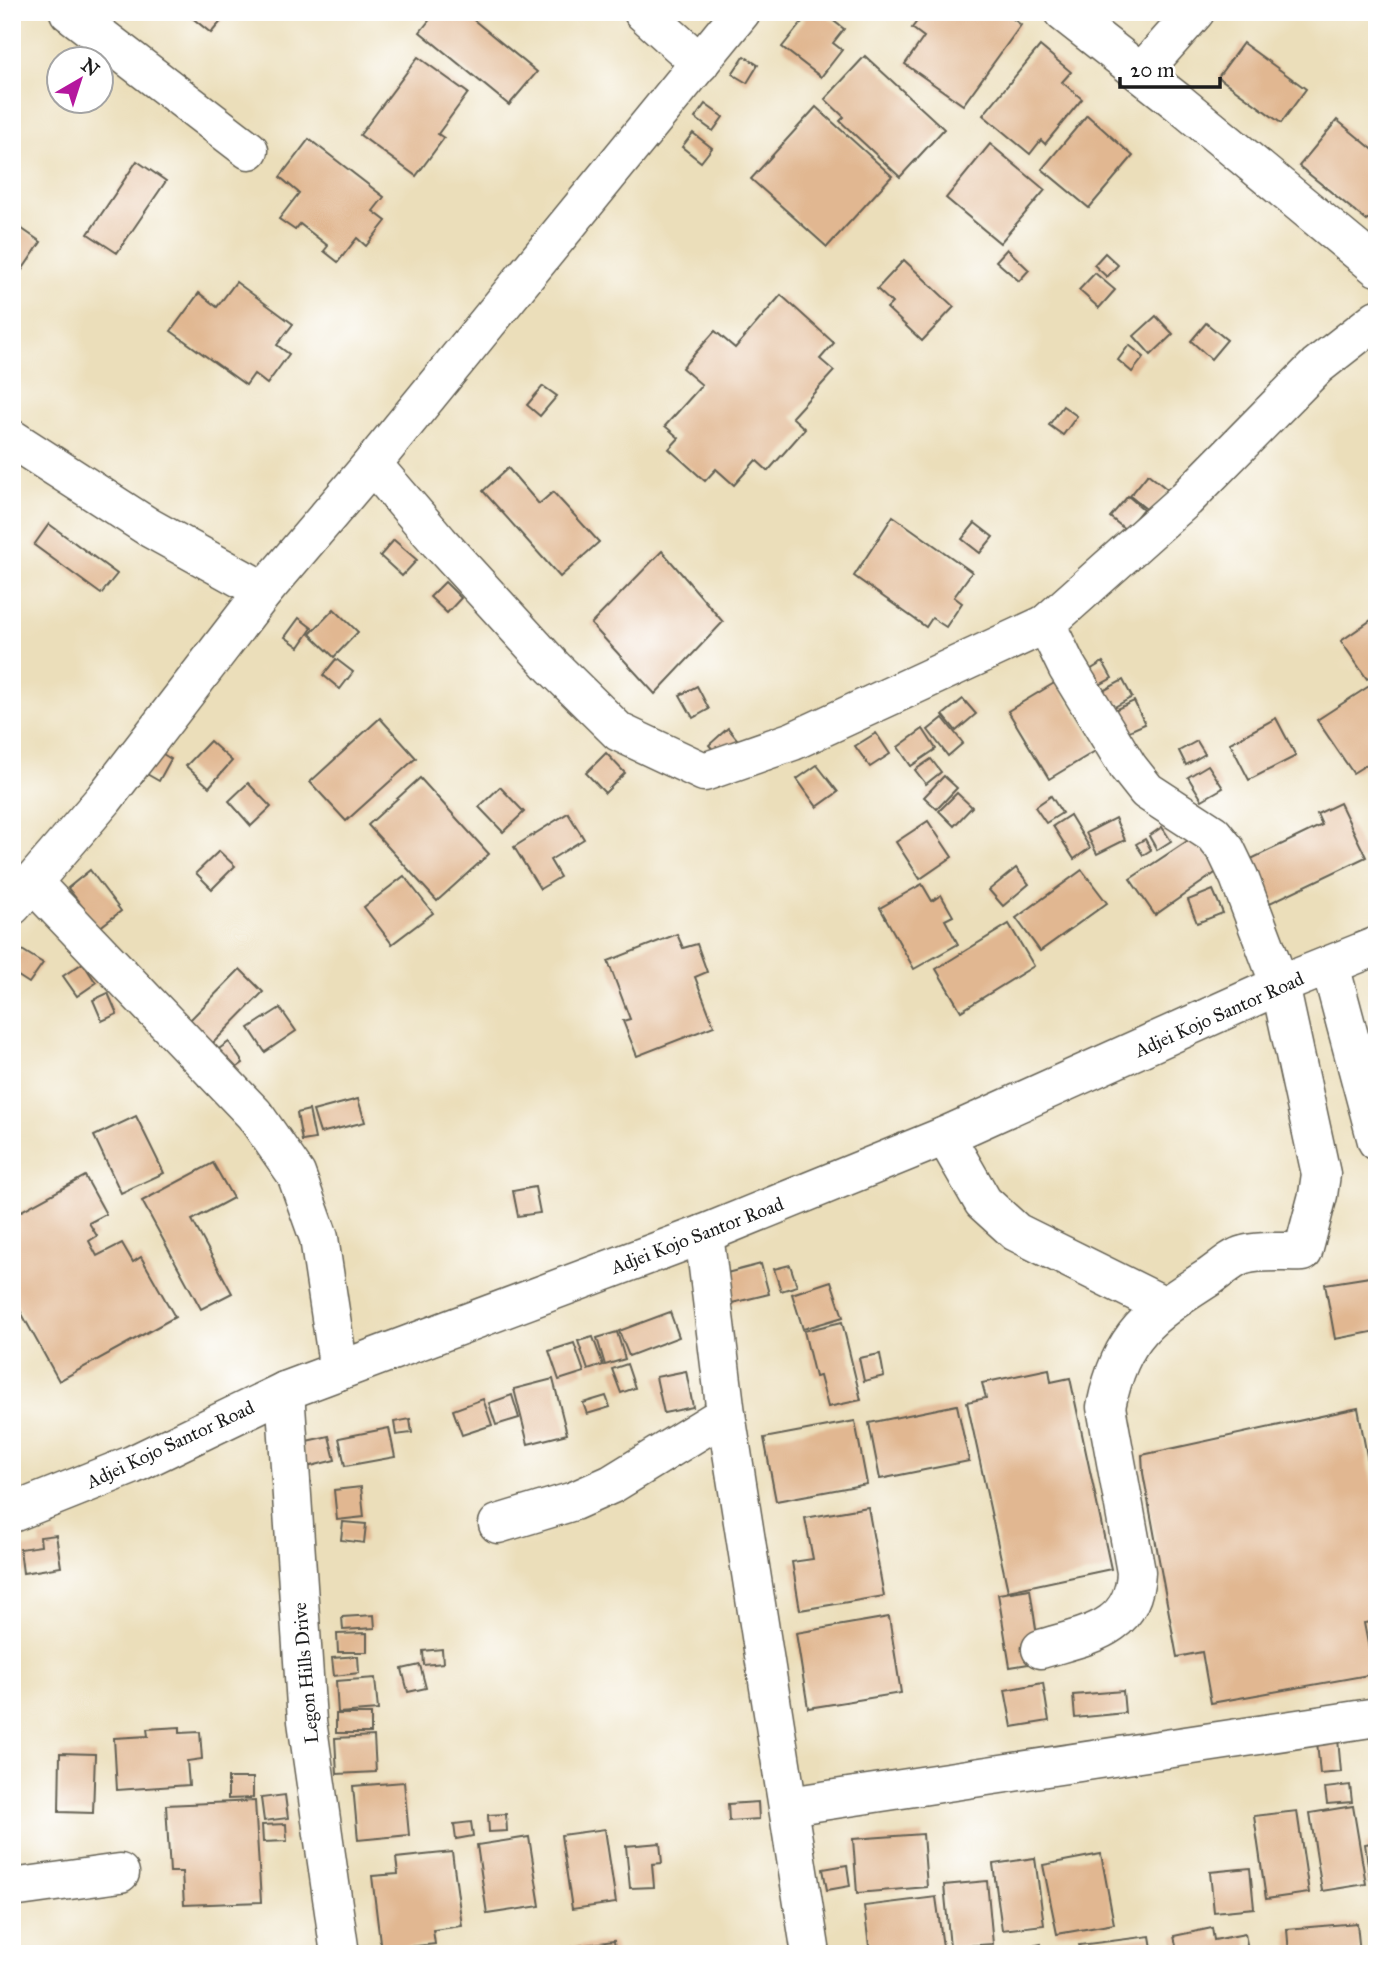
<svg xmlns="http://www.w3.org/2000/svg" width="1389" height="1966" font-family="'IM FELL Great Primer',serif">
<style>
.building{fill:#e1b791}
.lines{fill:none;stroke-linecap:round;stroke-linejoin:round}
.minor-casing{stroke:#646053;stroke-width:41}
.minor{stroke:#fff;stroke-width:38}
.labels{text-anchor:middle;stroke-width:7;stroke-linejoin:round;paint-order:stroke}
.street-label{font-size:19px;fill:#1c1c1c;stroke:#fff}
</style>
<rect width="100%" height="100%" fill="#fff"/>
<filter id="ink" filterUnits="userSpaceOnUse"><feTurbulence type="fractalNoise" baseFrequency=".0143" numOctaves="2"/><feDisplacementMap in="SourceGraphic" scale="14" xChannelSelector="R" yChannelSelector="G"/><feConvolveMatrix kernelMatrix="1 2 1 2 8 2 1 2 1" color-interpolation-filters="sRGB"/></filter>
<filter id="wash" filterUnits="userSpaceOnUse"><feTurbulence type="fractalNoise" baseFrequency=".00686" numOctaves="4" result="noise"/><feDisplacementMap in="SourceGraphic" scale="28" xChannelSelector="R" yChannelSelector="G"/><feGaussianBlur stdDeviation="1.57" result="paint"/><feColorMatrix in="noise" values="0 0 0 0 0 0 0 0 0 0 0 0 0 0 0 0 0 1.4 0 .05"/><feComposite in="paint" operator="in"/></filter>
<g filter="url(#wash)">
<rect width="100%" height="100%" fill="#ebdeba"/>
<g id="blocks">
<!-- building -->
<g class="building">
<polygon points="185,12 229,12 211,33"/>
<polygon points="436,12 464,12 537,72 509,105 420,32"/>
<polygon points="810,12 822,12 844,29 833,43 842,50 821,77 782,47"/>
<polygon points="924,12 1004,12 1021,25 963,105 905,64 924,37 912,28"/>
<polygon points="1243,43 1306,89 1281,123 1218,77"/>
<polygon points="1040,46 1071,72 1062,82 1082,99 1045,144 1041,140 1030,154 983,115"/>
<polygon points="744,56 758,65 747,83 732,74"/>
<polygon points="865,56 944,129 900,177 840,121 844,117 825,99"/>
<polygon points="418,57 468,93 438,134 444,138 416,176 360,135"/>
<polygon points="705,104 723,117 713,131 695,118"/>
<polygon points="816,107 892,176 827,247 751,179"/>
<polygon points="1087,115 1133,156 1089,208 1042,169"/>
<polygon points="1337,120 1377,153 1377,209 1367,221 1299,166"/>
<polygon points="693,133 712,148 701,162 682,147"/>
<polygon points="309,139 384,197 373,211 386,221 366,246 357,238 338,262 324,251 328,246 300,224 295,230 279,219 299,193 280,177"/>
<polygon points="990,144 1045,190 1000,243 946,198"/>
<polygon points="137,161 166,181 117,253 88,234"/>
<polygon points="12,222 41,242 22,270 12,263"/>
<polygon points="1007,249 1029,270 1019,281 996,261"/>
<polygon points="1105,253 1118,265 1107,277 1094,265"/>
<polygon points="904,260 954,307 922,341 887,308 892,303 877,289"/>
<polygon points="1095,273 1115,290 1099,308 1079,290"/>
<polygon points="236,282 293,324 277,345 289,354 267,384 254,374 246,385 171,331 199,293 217,307"/>
<polygon points="781,295 834,343 820,359 834,371 792,417 805,429 768,471 756,460 734,485 716,469 705,481 669,449 679,438 665,426 702,385 682,368 715,331 735,348"/>
<polygon points="1156,316 1173,334 1151,355 1134,336"/>
<polygon points="1206,323 1227,340 1211,359 1191,341"/>
<polygon points="1129,345 1144,357 1132,372 1118,360"/>
<polygon points="543,386 557,396 540,416 527,405"/>
<polygon points="1063,406 1077,416 1063,435 1049,425"/>
<polygon points="508,468 539,504 553,492 599,542 560,577 483,491"/>
<polygon points="1148,474 1168,490 1150,512 1130,496"/>
<polygon points="1128,496 1143,509 1126,530 1110,517"/>
<polygon points="893,516 972,572 954,597 962,603 946,627 932,618 926,627 854,576"/>
<polygon points="975,523 993,537 980,553 962,539"/>
<polygon points="49,524 117,574 101,594 34,545"/>
<polygon points="394,540 417,560 402,576 380,556"/>
<polygon points="662,551 723,622 655,694 591,624"/>
<polygon points="445,582 461,598 447,613 430,597"/>
<polygon points="334,609 358,632 334,657 310,634"/>
<polygon points="1377,616 1377,673 1367,679 1341,641"/>
<polygon points="299,618 312,628 299,647 285,637"/>
<polygon points="336,659 353,672 340,689 323,675"/>
<polygon points="1103,662 1112,678 1094,688 1085,673"/>
<polygon points="1123,680 1132,697 1111,709 1101,692"/>
<polygon points="1377,681 1377,758 1353,773 1317,720"/>
<polygon points="1056,682 1097,750 1049,779 1008,711"/>
<polygon points="697,686 709,709 693,718 680,695"/>
<polygon points="963,699 976,714 956,731 943,715"/>
<polygon points="1134,701 1145,724 1120,735 1110,712"/>
<polygon points="380,718 416,758 346,821 310,782"/>
<polygon points="943,718 963,743 948,756 928,730"/>
<polygon points="1276,718 1296,756 1249,780 1230,743"/>
<polygon points="728,728 741,744 722,760 709,745"/>
<polygon points="923,729 936,749 911,766 898,747"/>
<polygon points="876,733 890,754 870,767 855,746"/>
<polygon points="210,741 232,761 209,787 186,766"/>
<polygon points="1197,741 1205,754 1186,765 1179,751"/>
<polygon points="158,751 171,759 159,781 145,773"/>
<polygon points="606,753 625,773 605,793 586,773"/>
<polygon points="931,759 941,772 926,784 915,770"/>
<polygon points="817,765 838,792 817,807 797,779"/>
<polygon points="1208,765 1223,788 1202,800 1188,777"/>
<polygon points="944,776 957,788 937,809 924,797"/>
<polygon points="420,778 489,854 437,901 368,825"/>
<polygon points="248,783 271,807 251,826 229,801"/>
<polygon points="500,787 524,812 503,832 479,807"/>
<polygon points="957,793 972,807 954,826 939,811"/>
<polygon points="1051,796 1062,813 1046,823 1035,807"/>
<polygon points="1340,803 1366,857 1270,903 1249,860 1322,825 1317,814"/>
<polygon points="568,813 584,839 550,860 560,877 540,889 514,847"/>
<polygon points="1070,815 1090,848 1074,859 1053,826"/>
<polygon points="1115,818 1125,840 1097,854 1086,833"/>
<polygon points="928,821 952,857 920,879 896,842"/>
<polygon points="1162,827 1171,841 1157,850 1149,836"/>
<polygon points="1195,836 1218,871 1155,915 1130,879"/>
<polygon points="1145,839 1151,850 1143,855 1136,844"/>
<polygon points="219,851 235,866 212,889 196,873"/>
<polygon points="1016,868 1029,884 1003,906 989,890"/>
<polygon points="90,870 121,911 99,928 68,888"/>
<polygon points="1082,870 1107,903 1040,951 1016,918"/>
<polygon points="404,876 433,913 392,944 364,907"/>
<polygon points="922,884 932,901 941,895 953,916 945,920 958,944 914,969 880,908"/>
<polygon points="1213,890 1223,913 1197,923 1188,900"/>
<polygon points="1009,924 1034,966 961,1011 936,969"/>
<polygon points="677,934 683,948 697,944 707,972 695,977 714,1026 637,1056 623,1021 630,1019 608,961"/>
<polygon points="22,950 43,963 29,983 12,972 12,967"/>
<polygon points="83,963 96,983 77,996 63,976"/>
<polygon points="240,969 263,992 209,1047 186,1024"/>
<polygon points="108,993 117,1014 102,1021 93,1000"/>
<polygon points="280,1008 296,1031 265,1052 249,1028"/>
<polygon points="229,1042 243,1063 225,1076 210,1055"/>
<polygon points="358,1099 365,1122 320,1133 313,1111"/>
<polygon points="309,1110 315,1139 302,1141 297,1113"/>
<polygon points="136,1116 164,1173 121,1193 94,1136"/>
<polygon points="213,1163 233,1198 192,1220 232,1293 201,1309 142,1201"/>
<polygon points="85,1176 106,1214 89,1223 97,1236 89,1241 97,1256 122,1243 133,1262 141,1257 175,1317 59,1381 12,1296 12,1216"/>
<polygon points="535,1187 540,1213 518,1216 513,1191"/>
<polygon points="761,1264 769,1294 732,1303 723,1274"/>
<polygon points="790,1265 797,1286 781,1291 774,1269"/>
<polygon points="1370,1277 1377,1310 1377,1331 1335,1339 1325,1284"/>
<polygon points="831,1281 843,1317 803,1329 792,1294"/>
<polygon points="670,1312 679,1337 629,1356 619,1331"/>
<polygon points="842,1322 861,1400 828,1407 820,1376 815,1377 804,1331"/>
<polygon points="617,1332 625,1359 605,1365 597,1338"/>
<polygon points="593,1337 603,1365 588,1370 578,1341"/>
<polygon points="574,1343 584,1372 559,1380 549,1351"/>
<polygon points="880,1354 884,1376 864,1381 859,1358"/>
<polygon points="627,1364 635,1388 621,1393 612,1369"/>
<polygon points="1049,1369 1051,1382 1070,1378 1111,1569 1008,1591 967,1402 986,1398 982,1383"/>
<polygon points="686,1371 693,1407 664,1413 656,1377"/>
<polygon points="553,1379 567,1434 528,1444 514,1389"/>
<polygon points="512,1395 519,1418 496,1425 489,1403"/>
<polygon points="606,1396 610,1407 587,1414 583,1403"/>
<polygon points="483,1399 492,1425 462,1435 453,1410"/>
<polygon points="957,1405 969,1461 880,1479 869,1423"/>
<polygon points="1358,1408 1377,1509 1377,1621 1364,1623 1374,1674 1211,1703 1202,1652 1177,1657 1143,1473 1142,1455"/>
<polygon points="410,1419 412,1433 396,1435 394,1422"/>
<polygon points="855,1421 867,1484 776,1501 764,1438"/>
<polygon points="389,1428 395,1457 345,1466 339,1438"/>
<polygon points="329,1436 335,1460 307,1467 302,1442"/>
<polygon points="361,1487 364,1517 337,1520 334,1490"/>
<polygon points="868,1507 884,1596 800,1610 792,1562 813,1559 805,1518"/>
<polygon points="343,1522 366,1524 364,1543 341,1540"/>
<polygon points="56,1535 61,1567 23,1573 20,1549 41,1546 40,1537"/>
<polygon points="1030,1589 1041,1662 1010,1667 998,1594"/>
<polygon points="374,1615 375,1628 343,1630 342,1617"/>
<polygon points="889,1617 901,1693 808,1708 796,1633"/>
<polygon points="367,1633 367,1652 338,1652 337,1634"/>
<polygon points="442,1649 443,1663 424,1665 423,1651"/>
<polygon points="358,1656 359,1673 334,1676 332,1658"/>
<polygon points="420,1665 426,1688 408,1692 402,1669"/>
<polygon points="375,1678 378,1710 338,1713 336,1681"/>
<polygon points="1043,1683 1049,1721 1012,1727 1005,1690"/>
<polygon points="1123,1691 1125,1713 1075,1718 1073,1695"/>
<rect x="336" y="1714" width="35" height="19"/>
<polygon points="180,1727 180,1733 200,1732 202,1759 187,1761 189,1785 117,1790 114,1738 148,1736 147,1729"/>
<polygon points="374,1736 376,1772 337,1774 335,1738"/>
<polygon points="1338,1739 1341,1772 1320,1774 1317,1741"/>
<polygon points="60,1753 95,1754 93,1813 59,1812"/>
<polygon points="228,1778 253,1778 253,1798 228,1799"/>
<polygon points="404,1782 409,1835 358,1840 353,1786"/>
<polygon points="1350,1785 1352,1802 1327,1804 1325,1788"/>
<polygon points="285,1795 288,1818 264,1821 261,1798"/>
<polygon points="255,1801 261,1902 184,1905 182,1872 170,1872 166,1805"/>
<polygon points="758,1802 759,1819 729,1821 728,1804"/>
<polygon points="1353,1806 1366,1884 1322,1891 1310,1813"/>
<polygon points="1297,1811 1309,1893 1266,1899 1254,1816"/>
<polygon points="506,1814 507,1831 489,1832 488,1815"/>
<polygon points="471,1822 473,1836 456,1839 454,1824"/>
<polygon points="286,1824 287,1841 263,1842 262,1825"/>
<polygon points="605,1829 616,1903 572,1909 561,1835"/>
<polygon points="923,1834 927,1887 857,1893 853,1839"/>
<polygon points="529,1837 540,1906 487,1914 477,1845"/>
<polygon points="1377,1842 1377,1878 1370,1879 1365,1844"/>
<polygon points="660,1843 662,1863 652,1864 654,1887 630,1888 626,1846"/>
<polygon points="452,1852 462,1926 433,1930 435,1944 381,1950 372,1876 398,1874 396,1858"/>
<polygon points="1101,1854 1114,1924 1057,1934 1043,1865"/>
<polygon points="1035,1858 1044,1925 1002,1930 993,1864"/>
<polygon points="847,1865 850,1886 827,1890 823,1869"/>
<polygon points="1250,1868 1254,1908 1214,1912 1210,1872"/>
<polygon points="987,1881 993,1944 950,1947 944,1885"/>
<polygon points="936,1897 944,1954 870,1954 864,1906"/>
<polygon points="1357,1923 1360,1954 1289,1954 1287,1929"/>
<polygon points="1212,1928 1214,1940 1245,1934 1249,1954 1178,1954 1174,1936"/>
<polygon points="1150,1936 1153,1954 1080,1954 1079,1945"/>
<polygon points="614,1941 616,1954 537,1954 536,1952"/>
<polygon points="1041,1944 1043,1954 1001,1954 1001,1953"/>
</g>
</g>
</g>
<g filter="url(#ink)">
<use href="#blocks" fill-opacity="0" stroke="#646053" stroke-width="2"/>
<g class="lines">
<!-- minor casing -->
<g class="minor-casing">
<g id="minor">
<polyline points="69,12 249,150"/>
<polyline points="643,12 700,63"/>
<polyline points="1063,12 1179,103 1377,267"/>
<polyline points="1141,73 1195,12"/>
<polyline points="12,439 150,528 264,591"/>
<polyline points="372,464 439,542 553,667 619,732 704,772 793,741 1046,624"/>
<polyline points="33,883 254,1114 296,1174 319,1238 339,1371"/>
<polyline points="12,906 104,799 264,591 372,464 741,12"/>
<polyline points="1330,965 1377,1141"/>
<polyline points="945,1136 983,1202 1016,1232 1165,1306"/>
<polyline points="704,1234 726,1414 811,1954"/>
<polyline points="285,1391 307,1721 340,1954"/>
<polyline points="12,1513 132,1465 285,1391 704,1234 945,1136 1280,985 1377,946"/>
<polyline points="498,1524 574,1501 612,1484 726,1414"/>
<path d="M1041 1649C1087 1635 1134 1630 1136 1572L1106 1407C1121 1334 1149 1316 1208 1278 1219 1271 1232 1258 1244 1255 1260 1250 1286 1253 1303 1252L1318 1195 1321 1174 1280 985 1239 877 1226 850 1213 834 1147 791 1128 767 1067 667 1046 624 1186 499 1317 366 1377 319"/>
<polyline points="789,1806 1377,1717"/>
<polyline points="12,1888 120,1873"/>
</g>
</g>
<!-- minor -->
<use href="#minor" class="minor"/>
</g>
</g>
<g class="labels">
<!-- street labels -->
<g class="street-label">
<text transform="translate(1219 1014) rotate(-24)" y="7">Adjei Kojo Santor Road</text>
<text transform="translate(697 1235) rotate(-21)" y="7">Adjei Kojo Santor Road</text>
<text transform="translate(170 1444) rotate(-25)" y="7">Adjei Kojo Santor Road</text>
<text transform="translate(305 1673) rotate(-95)" y="7">Legon Hills Drive</text>
</g>
</g>
<!-- margin -->
<rect width="1389" height="1966" fill="none" stroke="#fff" stroke-width="42"/>
<!-- north arrow -->
<g transform="translate(80 80) rotate(39)"><circle r="33" fill="#ffffff" stroke="#a4a4a4" stroke-width="2"/>
<path d="M0-5L12 26L0 18L-12 26Z" fill="#b5179e"/>
<text y="-10" font-size="19" font-weight="bold" text-anchor="middle" fill="#1c1c1c">N</text>
</g>
<!-- scale -->
<path d="M1120 77v10h100v-10" fill="none" stroke="#1c1c1c" stroke-width="3.5"/>
<text x="1130" y="77" font-size="21" fill="#1c1c1c" stroke="#ffffff" stroke-width="5" paint-order="stroke">20 m</text>
</svg>
